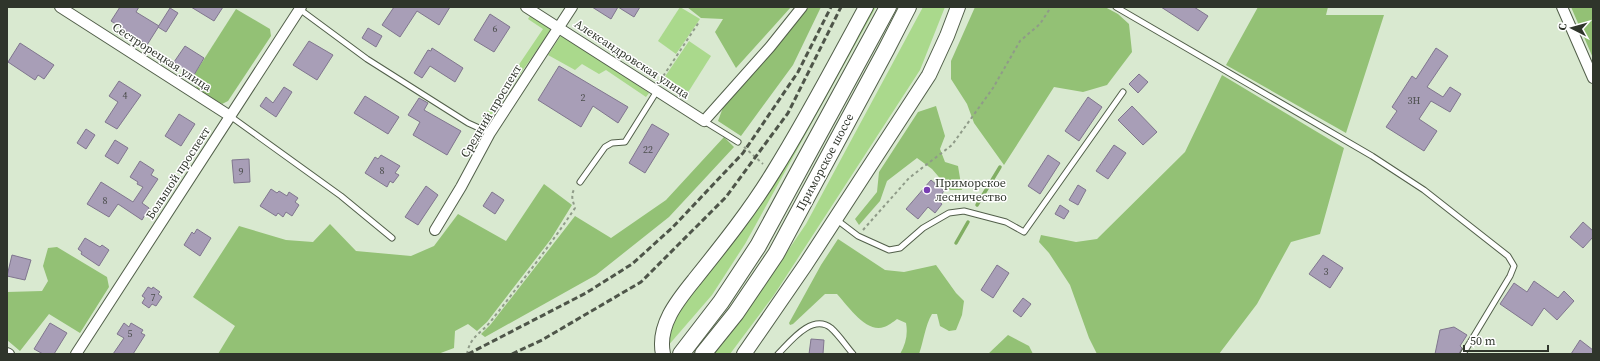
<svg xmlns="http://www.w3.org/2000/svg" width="1600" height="361" font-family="'Source Serif 4',serif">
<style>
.green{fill:#aad98c}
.forest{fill:#93c175}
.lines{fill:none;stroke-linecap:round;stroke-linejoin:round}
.stream{stroke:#81ae63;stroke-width:3.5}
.building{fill:#a89eb7;stroke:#80768e}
.lane-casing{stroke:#525f4a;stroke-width:7}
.street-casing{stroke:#525f4a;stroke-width:12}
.secondary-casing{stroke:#525f4a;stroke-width:16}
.primary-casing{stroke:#525f4a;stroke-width:18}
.path{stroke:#8f9b88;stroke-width:2;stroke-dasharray:3 3;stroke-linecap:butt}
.lane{stroke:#fff;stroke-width:5}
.street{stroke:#fff;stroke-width:10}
.secondary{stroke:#fff;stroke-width:14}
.primary{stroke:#fff;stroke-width:16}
.rail{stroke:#4e5549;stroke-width:3;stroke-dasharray:6 3;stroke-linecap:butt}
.poi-dot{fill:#783db3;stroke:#fff;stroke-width:1.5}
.labels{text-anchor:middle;stroke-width:3;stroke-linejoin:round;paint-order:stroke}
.number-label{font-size:10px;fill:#4d4f4e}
.street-label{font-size:12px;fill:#2f352b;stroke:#fff}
.poi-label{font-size:12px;fill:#2f352b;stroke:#fff;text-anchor:start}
</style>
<rect width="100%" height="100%" fill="#d9e9d0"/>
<!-- green -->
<g class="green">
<polygon points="680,7 700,19 676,54 658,41"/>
<polygon points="873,7 876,7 745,244 712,295 667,347 667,331"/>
<polygon points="923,7 945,7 920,70 774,295 730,354 713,354 742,318 806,224"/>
<polygon points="531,14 550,26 551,30 487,121 482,119 543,29 528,19"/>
<polygon points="562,34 649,93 646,97 606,70 599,74 582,64 575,70 548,55"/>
<polygon points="689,41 711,56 687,94 664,78"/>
</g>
<!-- forest -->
<g class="forest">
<polygon points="687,7 791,7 736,68 715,32 723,19 701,18"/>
<polygon points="809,7 821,7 793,65 741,136 718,121 725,102 777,46"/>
<polygon points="975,7 1105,7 1118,14 1129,24 1132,52 1107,85 1083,92 1054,87 1004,165 974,123 967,104 951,79 951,61"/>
<polygon points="1258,7 1328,7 1326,15 1384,15 1346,133 1226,65"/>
<polygon points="1571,7 1593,7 1593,58"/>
<polygon points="236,9 270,29 271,36 228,101 222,104 198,90 192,78"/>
<polygon points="1222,75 1344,148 1320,234 1291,242 1257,304 1219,354 1097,354 1089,338 1070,285 1049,253 1039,242 1041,235 1076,242 1097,239 1185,152"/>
<polygon points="936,106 945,136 940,149 945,162 958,166 962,190 950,190 932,169 917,158 887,181 880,201 859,225 855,219 877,192 879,172 918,112"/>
<polygon points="724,137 734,147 669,217 596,275 485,337 481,334 491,324 575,216 611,238 666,200"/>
<polygon points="544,184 572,205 551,239 487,322 477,331 468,324 455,331 454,348 438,354 218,354 235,326 193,297 239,226 286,240 313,242 330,224 356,251 411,256 434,246 458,214 506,241"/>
<path d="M838 239 885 270 904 272 936 265 956 293 964 301 962 315 956 330 949 331 940 326 937 314H932C925 326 924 340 919 354H900C906 344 908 334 906 323L897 319C893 322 888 326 884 327 867 334 847 305 837 294H825L793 324 790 325 789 323 821 265Z"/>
<polygon points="57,247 107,277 109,287 80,333 49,314 20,351 7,340 7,292 42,291 48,281 43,266 48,248"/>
<polygon points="1008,335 1029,346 1033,354 988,354"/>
</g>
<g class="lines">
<!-- stream -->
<g class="stream">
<polyline points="977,205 1000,167"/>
<polyline points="956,243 968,222"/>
</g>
</g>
<!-- building -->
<g class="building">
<polygon points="120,7 139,7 136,12 159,26 147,45 111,21"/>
<polygon points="191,7 223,7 214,21"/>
<polygon points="394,7 450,7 439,25 417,11 400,37 382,25"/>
<polygon points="592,7 640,7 634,17 618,7 611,19"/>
<polygon points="1161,7 1194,7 1208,16 1198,31"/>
<polygon points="170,8 178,13 166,32 158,27"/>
<polygon points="490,14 510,27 494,52 474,40"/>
<polygon points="368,28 382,36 376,47 362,38"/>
<polygon points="309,41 333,55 317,80 293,65"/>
<polygon points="20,43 54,65 44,79 38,75 35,80 8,62"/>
<polygon points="185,46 204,58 194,75 174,62"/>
<polygon points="432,48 463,68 455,82 430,66 422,78 414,73 428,50 431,51"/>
<polygon points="1436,48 1448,56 1427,87 1443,97 1450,87 1461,94 1450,112 1431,101 1419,119 1437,131 1424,151 1386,127 1397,111 1392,107 1412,76 1416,79"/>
<polygon points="559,66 628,107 618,123 593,106 581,127 538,100"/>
<polygon points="1139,74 1148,82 1138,93 1129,84"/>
<polygon points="119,81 141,95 117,129 105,122 118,102 109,96"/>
<polygon points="284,87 292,92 276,117 260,106 266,97 273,103"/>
<polygon points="365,96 399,117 388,134 354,113"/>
<polygon points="1088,97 1102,107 1079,141 1065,131"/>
<polygon points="419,98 428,103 424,110 461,131 447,155 413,135 420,122 408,115"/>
<polygon points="1132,106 1157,132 1143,145 1118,120"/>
<polygon points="179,114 195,124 181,146 165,136"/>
<polygon points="652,124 669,134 645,173 629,163"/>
<polygon points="86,129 95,135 86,149 77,143"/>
<polygon points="115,140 128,148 118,164 105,156"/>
<polygon points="1114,145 1126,153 1108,179 1096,171"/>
<polygon points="381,155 400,166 395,173 399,175 393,183 390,181 387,187 365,173 375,157 378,159"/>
<polygon points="1048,155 1060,163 1040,194 1028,186"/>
<polygon points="249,159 250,182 234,183 232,160"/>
<polygon points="140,161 154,170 151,175 158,179 142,203 149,208 142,220 118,204 109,217 87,204 101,182 133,202 143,187 137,184 138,182 130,177"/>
<polygon points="931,180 944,191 937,200 942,204 935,213 928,207 918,219 906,209"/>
<polygon points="1078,185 1086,190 1078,205 1069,200"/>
<polygon points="426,186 438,195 418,225 405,217"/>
<polygon points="271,189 277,193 279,191 287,196 289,192 298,198 295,202 299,205 292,216 286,212 283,217 278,213 276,216 260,206"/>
<polygon points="492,192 504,200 495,214 483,206"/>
<polygon points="1060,205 1069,211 1064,219 1055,214"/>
<polygon points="1583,222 1593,231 1593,237 1583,248 1570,237"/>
<polygon points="197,229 211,238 200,256 184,245 192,232 194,234"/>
<polygon points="85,238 100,247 102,245 109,250 99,266 81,254 82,252 78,249"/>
<polygon points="12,255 31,260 25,280 7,276"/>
<polygon points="1323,255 1343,268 1330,288 1309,274"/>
<polygon points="997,265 1009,273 993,298 981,290"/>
<polygon points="1534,281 1558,298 1564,291 1574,301 1557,320 1544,308 1532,326 1500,304 1514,283 1527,292"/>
<polygon points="148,287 152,289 153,287 160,292 158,294 162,297 156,306 152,304 149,308 142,303 145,298 142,296"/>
<polygon points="1023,298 1031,304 1021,317 1013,311"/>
<polygon points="50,323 67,333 54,354 43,354 34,349"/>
<polygon points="124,323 129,327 131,323 143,330 141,333 145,335 133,354 113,354 124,338 117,334"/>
<polygon points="1454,327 1467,335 1460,346 1462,348 1459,354 1435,354 1440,330"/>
<polygon points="811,339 824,340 823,354 809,354"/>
<polygon points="1580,340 1593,350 1593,354 1571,354"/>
</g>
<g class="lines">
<!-- lane casing -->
<g class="lane-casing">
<g id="lane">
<polyline points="1116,7 1372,156 1424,190 1508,256 1514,266 1510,276 1463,354"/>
<polyline points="298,8 367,59 468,123 490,133"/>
<polyline points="230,116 341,196 392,238"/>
<polyline points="704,121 738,142"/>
<polyline points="580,182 605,147 612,143 625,142 657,91"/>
<polyline points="837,220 858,236 889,250 900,248 923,228 949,213 964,211 1006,222 1024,232 1123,92"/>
<path d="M778 354C790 342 812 313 831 328 839 335 846 346 853 354"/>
</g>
</g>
<!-- street casing -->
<g class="street-casing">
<g id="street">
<polyline points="60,7 230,116"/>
<polyline points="526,7 704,121 770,47 802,7"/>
<polyline points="1562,7 1593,78"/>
<polyline points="435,230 461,187 490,133 572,7"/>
<polyline points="7,353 9,354"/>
<polyline points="76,354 301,7"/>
</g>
</g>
<!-- secondary casing -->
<g class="secondary-casing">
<g id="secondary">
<path d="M663 354C657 325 678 300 695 279 723 244 751 209 774 171 807 118 836 62 866 7"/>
<polyline points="744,354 806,264 929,75 947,36 958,7"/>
</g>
</g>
<!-- primary casing -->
<g class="primary-casing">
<g id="primary">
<polyline points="681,354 721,302 758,246 888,7"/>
<polyline points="703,354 736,313 776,254 886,50 908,7"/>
</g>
</g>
<!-- path -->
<g class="path">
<polyline points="660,81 699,22"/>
<polyline points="744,147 763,164"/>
<polyline points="863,230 909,178 952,145 993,88 1020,41 1040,24 1051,7"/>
<path d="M467 354C470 336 481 334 491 321 520 284 549 247 575 208 573 201 570 195 575 188"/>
</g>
<!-- lane -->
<use href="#lane" class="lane"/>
<!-- street -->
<use href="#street" class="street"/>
<!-- secondary -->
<use href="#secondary" class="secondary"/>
<!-- primary -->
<use href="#primary" class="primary"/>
<!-- rail -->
<g class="rail">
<polyline points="468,354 586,293 632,264 672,228 743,153 798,72 831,7"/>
<polyline points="512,354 542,340 641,282 726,197 788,113 841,7"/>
</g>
</g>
<!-- markers -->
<circle class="poi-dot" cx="927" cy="190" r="4"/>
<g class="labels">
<!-- number labels -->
<g class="number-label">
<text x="495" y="32">6</text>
<text x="125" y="99">4</text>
<text x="583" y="101">2</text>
<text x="1414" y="104">3Н</text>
<text x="648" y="153">22</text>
<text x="382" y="174">8</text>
<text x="241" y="175">9</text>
<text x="105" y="204">8</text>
<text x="1326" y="275">3</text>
<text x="153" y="301">7</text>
<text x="130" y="337">5</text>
</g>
<!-- street labels -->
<g class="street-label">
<text transform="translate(162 57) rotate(33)" y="4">Сестрорецкая улица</text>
<text transform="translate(632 59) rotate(33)" y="4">Александровская улица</text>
<text transform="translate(491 111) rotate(-59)" y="4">Средний проспект</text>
<text transform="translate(825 162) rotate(-62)" y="4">Приморское шоссе</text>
<text transform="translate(178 173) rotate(-57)" y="4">Большой проспект</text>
</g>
<!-- poi labels -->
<g class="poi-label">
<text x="935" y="187">Приморское<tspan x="935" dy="14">лесничество</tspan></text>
</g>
</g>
<!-- border -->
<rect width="1600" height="361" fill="none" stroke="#2f352b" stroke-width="16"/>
<!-- north arrow -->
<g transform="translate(1572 28) rotate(276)" stroke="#ffffff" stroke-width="3" paint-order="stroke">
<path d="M0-3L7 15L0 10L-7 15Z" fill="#2f352b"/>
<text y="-6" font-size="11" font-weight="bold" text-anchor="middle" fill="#2f352b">С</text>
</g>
<!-- scale -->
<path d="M1464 345v6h84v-6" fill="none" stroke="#2f352b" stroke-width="2"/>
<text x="1470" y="345" font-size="12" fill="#2f352b" stroke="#ffffff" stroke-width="3" paint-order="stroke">50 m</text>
</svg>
